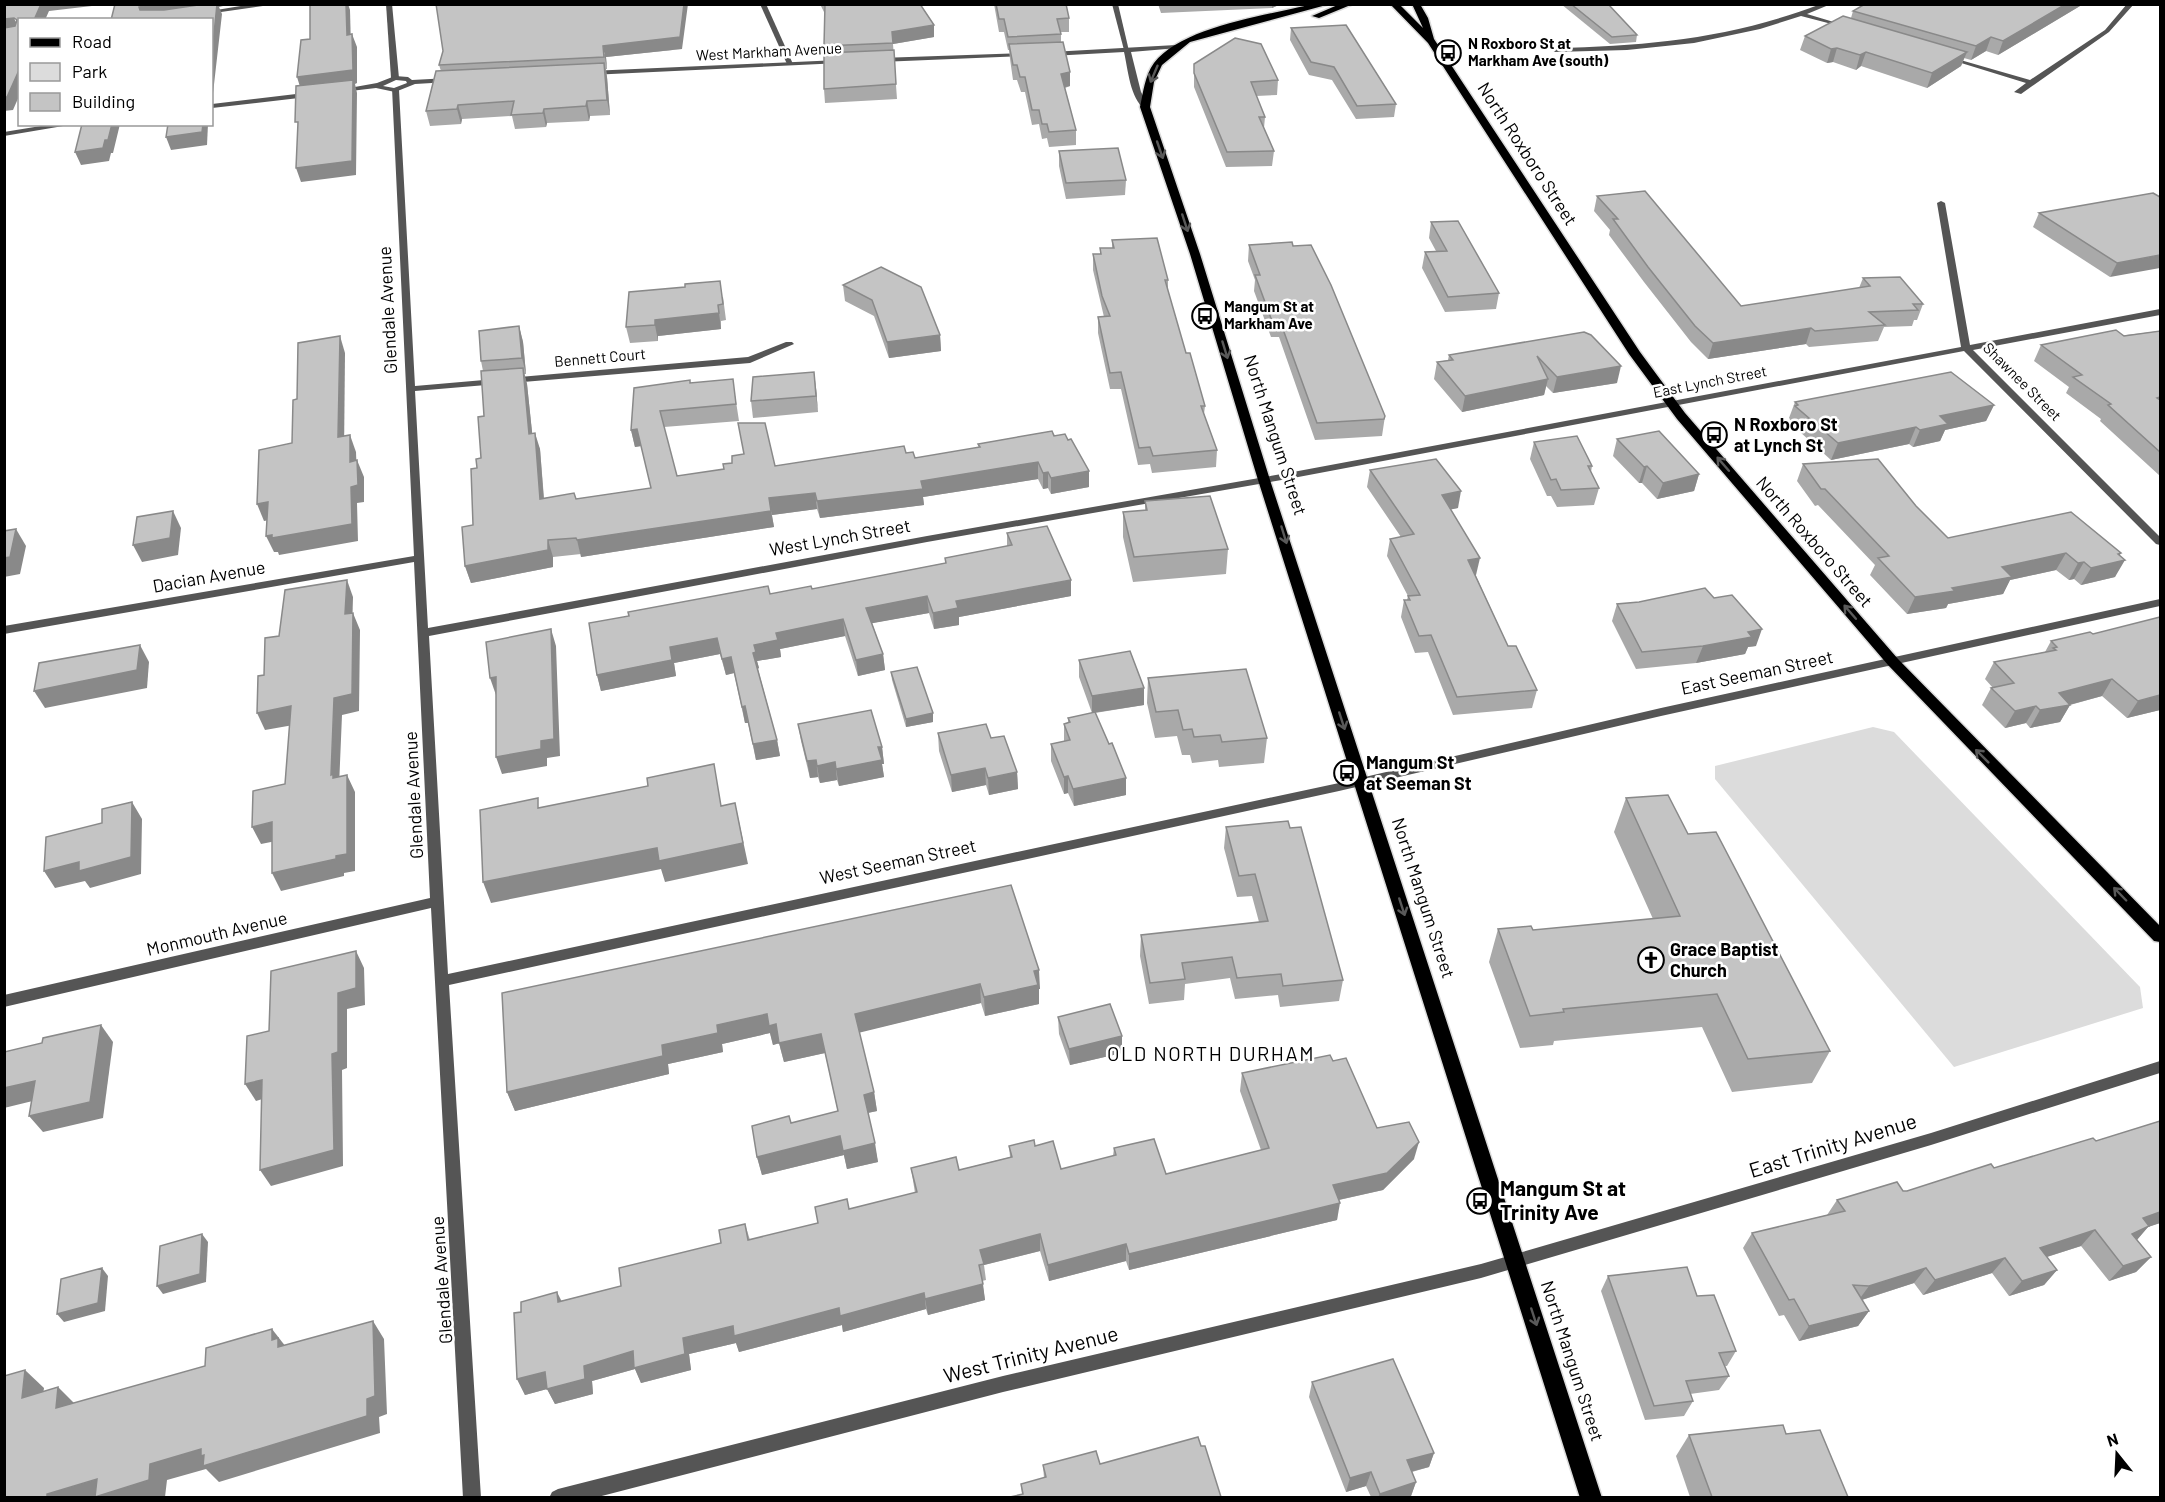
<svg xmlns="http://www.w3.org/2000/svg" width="2165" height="1502" font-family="Barlow,sans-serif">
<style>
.green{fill:#dcdcdc}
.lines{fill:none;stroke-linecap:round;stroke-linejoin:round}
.primary-casing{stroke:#dbdbdb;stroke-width:3}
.minor{fill:#555;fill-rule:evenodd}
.tertiary{fill:#555;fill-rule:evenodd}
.primary{fill:#000;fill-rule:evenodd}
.wall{fill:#a9a9a9}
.shaded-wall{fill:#898989}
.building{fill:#c4c4c4;stroke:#898989;stroke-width:1.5}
.oneway{stroke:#595959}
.labels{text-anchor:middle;stroke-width:5;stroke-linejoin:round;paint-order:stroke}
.far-poi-label{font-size:15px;font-weight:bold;fill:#000;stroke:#fff;text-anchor:start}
.far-street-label{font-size:15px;fill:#000;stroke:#fff}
.street-label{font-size:18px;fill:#000;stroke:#fff}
.poi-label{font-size:18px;font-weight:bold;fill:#000;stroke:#fff;text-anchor:start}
.neighbourhood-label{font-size:20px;letter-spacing:1.5px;fill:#000;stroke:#fff}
.near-street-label{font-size:21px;fill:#000;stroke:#fff}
.near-poi-label{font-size:21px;font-weight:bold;fill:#000;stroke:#fff;text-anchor:start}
</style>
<rect width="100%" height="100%" fill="#fff"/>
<!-- green -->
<polygon class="green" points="1873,727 1894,732 2140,987 2143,1008 1954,1067 1715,779 1715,766"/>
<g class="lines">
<!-- primary casing -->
<g class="primary-casing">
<g id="primary">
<path d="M1313 4H1330L1190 42 1162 65 1154 82 1150 107 1200 254 1270 480 1602 1498H1580L1258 480 1190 254 1140 107C1143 93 1145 75 1154 63 1182 26 1269 15 1313 4Z"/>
<polygon points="1340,4 1353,4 1319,18 1312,16"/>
<polygon points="1390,4 1399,4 1423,28 1412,4 1420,4 1428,18 1434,39 1640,352 1685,413 1898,659 2160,926 2160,942 2154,941 1888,665 1677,419 1629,354 1428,43"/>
</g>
</g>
<!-- minor -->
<g class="minor">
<polygon points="253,4 277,4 207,14 204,12"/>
<polygon points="386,4 392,4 399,78 395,80 391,78"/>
<polygon points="760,4 766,4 793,64 792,65 787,64"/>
<polygon points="1112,4 1118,4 1129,51 1124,50"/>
<path d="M1821 4H1831L1807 14 1847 26V28L1801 16 1760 29 1694 43 1627 50 1555 52 1552 50 1555 48C1650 46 1731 38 1821 4Z"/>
<polygon points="2127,4 2134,4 2109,32 2021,94 2014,92 2026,83 1945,58 1950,57 2030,80 2105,30"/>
<polygon points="392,88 399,90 415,386 748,357 786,342 792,342 794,344 750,363 415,391 428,628 927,536 1293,472 1961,347 1937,203 1941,201 1945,203 1970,345 2160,309 2160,315 1973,350 2160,537 2160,545 2156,544 1964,351 1293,478 927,542 429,636 448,974 1339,783 1661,708 2160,599 2160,606 1661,716 1339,791 449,985 481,1498 463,1498 431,908 4,1007 4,995 430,898 414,562 4,634 4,626 414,556"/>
</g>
<!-- tertiary -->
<g class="tertiary">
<path d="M1176 45 1178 46V48L1131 52 1141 92 1149 107 1145 109C1130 99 1128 69 1124 52L1051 56 1048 54 1051 52Z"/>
<polygon points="1025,53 1028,55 1027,56 880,62 877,60 880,58"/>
<polygon points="839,60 842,62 841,63 590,75 586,73 590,71"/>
<path d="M395 76 408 77 412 80 449 78 453 80 449 82 415 84 395 92 376 88 342 92 338 90 377 83ZM396 80 406 81 407 83 394 88 383 86Z"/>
<polygon points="313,92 317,94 316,96 212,108 212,104"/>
<polygon points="53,124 75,124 4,136 4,132"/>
<polygon points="2160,1061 2160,1073 1931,1145 1481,1278 1003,1392 594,1498 549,1498 552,1492 558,1489 1003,1376 1481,1264 1931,1133"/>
</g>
<!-- primary -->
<use href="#primary" class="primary"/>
</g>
<!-- wall -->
<g class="wall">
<polygon points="820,4 920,4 934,25 934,37 893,44 897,99 825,103 824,89 825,53 825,14"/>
<polygon points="994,4 1066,4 1069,18 1069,32 1061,32 1061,42 1070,72 1070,86 1065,88 1076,130 1076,145 1049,147 1047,138 1042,139 1039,124 1032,125 1025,92 1021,92 1017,80 1013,80 1010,59 1009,50 1008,50 1004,32 999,32"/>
<polygon points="1158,4 1281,4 1272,8 1161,13"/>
<polygon points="1561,4 1608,4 1637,35 1636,42 1610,44"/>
<polygon points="2080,6 1998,55 1986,51 1971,60 1964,58 1961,66 1927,88 1861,66 1856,70 1833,62 1827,63 1800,50 1805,36 1851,18 1853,11"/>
<polygon points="1291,28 1396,104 1394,117 1356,119 1332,80 1309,75 1290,40"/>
<polygon points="682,49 606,57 607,69 606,69 607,77 610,115 590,116 589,121 547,123 546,127 515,129 512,116 462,119 461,124 430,126 426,111 441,71 439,65"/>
<polygon points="1194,64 1278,80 1277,95 1256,96 1265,117 1264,128 1274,151 1272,166 1226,167 1194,87"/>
<polygon points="1059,151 1126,180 1125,195 1066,199 1059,166"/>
<polygon points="1597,196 1741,306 1859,288 1863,278 1923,304 1917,320 1914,320 1912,326 1884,327 1878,341 1809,347 1806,344 1708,359 1691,342 1644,282 1609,235 1610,230 1594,211"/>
<polygon points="2160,197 2110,277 2033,227 2039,213"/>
<polygon points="1431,222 1499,293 1496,309 1445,312 1422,268 1425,252 1436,251 1429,238"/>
<polygon points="1112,240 1168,280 1168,291 1186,353 1205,406 1204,414 1217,450 1216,467 1152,473 1150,464 1138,465 1121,389 1110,389 1098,333 1098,317 1104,317 1093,270 1093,254 1100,254 1100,248 1112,248"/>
<polygon points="1249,245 1385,416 1382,436 1315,440 1279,337 1271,337 1254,291 1255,280 1248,261"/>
<polygon points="843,285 940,335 941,351 889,358 874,316 845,301"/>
<polygon points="723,297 726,320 721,321 721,329 658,336 658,341 630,343 626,327"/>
<polygon points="519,326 523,342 526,374 524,374 527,384 532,433 540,449 544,498 576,499 651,488 641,446 635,447 631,430 691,383 735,395 739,421 664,427 677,476 906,453 915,458 979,448 978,444 1052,431 1089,487 1051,494 1048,488 1043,489 1038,479 923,497 924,505 820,518 817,509 772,515 774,527 581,557 581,554 553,557 553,567 471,583 465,566 473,525 477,468 481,458 484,416 483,371 481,361"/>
<polygon points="2160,331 2160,476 2100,421 2101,419 2066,393 2069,387 2034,361 2041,345"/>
<polygon points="1584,332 1617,383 1553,393 1546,386 1544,395 1462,412 1434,379 1437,362 1448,360 1449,355"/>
<polygon points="816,388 818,412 753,418 751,401"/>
<polygon points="1795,402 1994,405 1986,421 1945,430 1940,441 1913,447 1909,444 1831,460 1789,422 1790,419 1789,418"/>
<polygon points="1617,439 1699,474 1694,491 1657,499 1642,483 1639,483 1613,456"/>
<polygon points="1534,442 1592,466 1591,472 1599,488 1594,505 1557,507 1551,496 1547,496 1530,459"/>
<polygon points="1803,464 1916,506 1948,538 2120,555 2115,577 2081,585 2074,579 2069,580 2056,570 2010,580 2003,594 1948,604 1946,608 1907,614 1870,575 1875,565 1818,505 1815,506 1797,481"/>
<polygon points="1370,470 1458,508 1451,509 1476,575 1476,576 1508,646 1537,690 1532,708 1453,715 1428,652 1415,653 1401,617 1404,600 1407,600 1408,596 1387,556 1390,539 1401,537 1367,487"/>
<polygon points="1145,501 1228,549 1226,574 1133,582 1123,537 1123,512 1145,511"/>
<polygon points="1007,533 1071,596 959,617 959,625 934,629 929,613 872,623 883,654 885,670 858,676 845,636 780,649 781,657 757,661 759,668 758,669 777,740 780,756 756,760 748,723 745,723 734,673 726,675 720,654 674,663 676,676 601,691 597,675 770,594 812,589 945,563 945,558 1007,546"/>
<polygon points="1617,604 1756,646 1748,647 1745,654 1696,663 1636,669 1612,621"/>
<polygon points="2051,641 2160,710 2127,718 2102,696 2070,705 2060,722 2030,728 2026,723 2005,728 1982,705 1991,688 1993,688 1985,679 1994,662 2045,652"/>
<polygon points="1079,660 1144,688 1144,705 1095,713 1109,744 1126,778 1126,795 1074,806 1068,793 1064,794 1051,761 1051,744 1064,741 1064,724 1068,723 1068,718 1092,713 1079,677"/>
<polygon points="891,672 933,713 933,722 906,727 892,680"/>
<polygon points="1148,678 1267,738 1264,763 1219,767 1218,760 1192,763 1190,755 1182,755 1177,736 1155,738 1147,703"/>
<polygon points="798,724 882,747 884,764 882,764 884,777 839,786 837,780 820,783 818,777 810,778 801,741"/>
<polygon points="938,733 991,738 1017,772 1018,789 989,795 986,785 952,792 939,751"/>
<polygon points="1626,798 1688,834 1830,1051 1812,1083 1732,1092 1702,1027 1554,1041 1553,1045 1520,1048 1489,962 1498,929 1533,930 1653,919 1614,832"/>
<polygon points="1226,827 1343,980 1339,1001 1280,1007 1278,995 1235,999 1230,978 1185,984 1184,1000 1149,1004 1140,956 1141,935 1259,922 1252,896 1237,897 1224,848"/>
<polygon points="1011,885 1040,989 1039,989 1039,1004 985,1016 981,1003 859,1032 874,1092 877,1111 868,1113 878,1162 847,1169 844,1155 762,1175 757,1157 791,1123 838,1112 825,1053 784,1062 779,1043 773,1045 770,1033 722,1044 723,1052 668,1064 669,1074 515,1111 507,1092"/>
<polygon points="1058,1017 1122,1053 1070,1065 1059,1034"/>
<polygon points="1333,1061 1377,1128 1414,1159 1383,1190 1339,1200 1337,1220 1129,1270 1126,1261 1049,1281 1040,1251 984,1265 986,1280 982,1281 985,1300 928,1315 926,1309 843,1332 842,1325 739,1352 736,1343 689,1354 691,1370 641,1383 635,1369 592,1381 593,1394 555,1404 547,1389 525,1395 517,1379 561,1301 621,1286 721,1243 745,1224 750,1240 818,1223 849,1209 915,1193 911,1168 959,1170 1010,1157 1009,1146 1035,1146 1061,1169 1113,1156 1114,1148 1166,1174 1261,1150 1240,1091 1242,1073"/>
<polygon points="2160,1121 2160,1223 2148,1227 2137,1240 2151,1257 2136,1272 2109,1281 2081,1246 2047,1257 2057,1270 2044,1285 2009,1296 1992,1273 1923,1295 1914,1283 1862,1300 1869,1311 1858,1326 1799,1341 1784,1315 1779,1316 1743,1248 1752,1233 1827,1215 1837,1200 1903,1191 1907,1191 2096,1141"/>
<polygon points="1608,1276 1697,1296 1736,1351 1727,1366 1725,1366 1729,1376 1719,1390 1690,1394 1693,1401 1684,1416 1645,1420 1601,1291"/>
<polygon points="1312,1382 1434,1453 1429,1467 1412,1472 1416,1482 1411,1496 1406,1497 1371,1497 1366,1486 1346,1492 1309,1397"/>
<polygon points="1786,1434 1848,1497 1690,1497 1676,1456 1689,1435"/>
<polygon points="1201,1446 1022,1494 1021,1484 1044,1478 1043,1465 1100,1464"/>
</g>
<!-- shaded-wall -->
<g class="shaded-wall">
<polygon points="41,4 109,4 49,11 45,20 34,20"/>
<polygon points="154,4 223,4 223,6 219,7 222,14 212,102 212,54 143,19 139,7"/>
<polygon points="345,4 348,4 350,10 351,48 347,35"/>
<polygon points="684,4 688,4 682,49 606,57 607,69 603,46"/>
<polygon points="1272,4 1281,4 1272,8"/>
<polygon points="2066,4 2081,4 2080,6 1998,55 2003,41"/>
<polygon points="14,18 20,30 4,32 4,19"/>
<polygon points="934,25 934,37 893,44 892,32"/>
<polygon points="352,34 357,47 357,83 355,84 357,93 356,175 301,182 296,168 301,90 297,77"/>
<polygon points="1991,37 1986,51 1971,60 1976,46"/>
<polygon points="1837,48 1833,62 1827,63 1831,49"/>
<polygon points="1866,52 1861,66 1856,70 1860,55"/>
<polygon points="1967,52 1961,66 1927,88 1932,73"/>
<polygon points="604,63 607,77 610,115 607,100"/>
<polygon points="20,68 20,94 13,110 4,111 4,97"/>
<polygon points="1070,72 1070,86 1061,88 1061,74"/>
<polygon points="587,101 590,116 589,121 586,106"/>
<polygon points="458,105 462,119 461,124 457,109"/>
<polygon points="544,109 547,123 546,127 543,113"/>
<polygon points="112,124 120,124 113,153 111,153 109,161 81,165 75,152 105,140"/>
<polygon points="203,124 208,124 207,145 171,150 166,137"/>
<polygon points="2160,255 2160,268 2110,277 2117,263"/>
<polygon points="718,305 721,329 658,336 658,341 655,325 655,320"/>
<polygon points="519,326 523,342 526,374 522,358"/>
<polygon points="1811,328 1806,344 1708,359 1713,343"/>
<polygon points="940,335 941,351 889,358 887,342"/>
<polygon points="340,336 345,353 344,454 338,437"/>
<polygon points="1621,366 1617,383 1553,393 1557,377"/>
<polygon points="523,368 527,384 534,450 529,434"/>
<polygon points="814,372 816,388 818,412 816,396"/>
<polygon points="1548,379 1544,395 1462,412 1465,396"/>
<polygon points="1994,405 1986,421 1945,430 1940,441 1913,447 1920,430 1940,416"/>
<polygon points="1916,427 1909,444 1831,460 1838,443"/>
<polygon points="637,429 641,446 635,447 631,430"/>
<polygon points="535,433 540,449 545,516 540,499"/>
<polygon points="350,435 356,452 357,478 350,462"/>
<polygon points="357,460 364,477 364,502 357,503 358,541 279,555 278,552 274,552 266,536 351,487"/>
<polygon points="1038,462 1038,479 923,497 924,505 820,518 817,501 921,481"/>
<polygon points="1647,466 1642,483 1639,483 1644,467"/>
<polygon points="1089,471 1089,487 1051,494 1051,478"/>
<polygon points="1048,472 1048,488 1043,489 1043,473"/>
<polygon points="1699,474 1694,491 1657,499 1663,483"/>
<polygon points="1461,491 1458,508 1439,512 1442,495"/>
<polygon points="815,493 817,509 772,515 769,498"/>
<polygon points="268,502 275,519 264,521 257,504"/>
<polygon points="173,511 181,528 178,555 142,562 133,545"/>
<polygon points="771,511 774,527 581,557 577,540"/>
<polygon points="16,529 26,546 20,574 4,577 4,558"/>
<polygon points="548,540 553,557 553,567 471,583 465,566"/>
<polygon points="2066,553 2056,570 2010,580 2003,594 1948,604 1946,608 1907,614 1915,597 1952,588 2002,567"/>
<polygon points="2121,553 2116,562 2125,560 2115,577 2081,585 2091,568 2118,554"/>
<polygon points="1480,558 1476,575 1465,577 1468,560"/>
<polygon points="2084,562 2074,579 2069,580 2078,563"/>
<polygon points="347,580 353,597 352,632 345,614"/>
<polygon points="1071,580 1071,596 959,617 959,625 934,629 933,613 956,601"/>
<polygon points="927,596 929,613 868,624 866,608"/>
<polygon points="353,613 360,630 359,711 342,715 339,787 331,775 334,698"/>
<polygon points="843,619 845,636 780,649 781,657 757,661 759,668 756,669 753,653 754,645 776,633"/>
<polygon points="551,629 556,646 560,756 547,758 547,766 502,774 496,757 541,741"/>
<polygon points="1762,629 1756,646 1748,647 1745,654 1696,663 1703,646 1748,632"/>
<polygon points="717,638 720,654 674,663 676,676 601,691 597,675 670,647"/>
<polygon points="140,645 149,662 147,688 45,708 34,691"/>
<polygon points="883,654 885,670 858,676 856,660"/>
<polygon points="731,657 734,673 726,675 722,659"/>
<polygon points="496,677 496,695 490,678"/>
<polygon points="2112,679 2102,696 2065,706 2070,705 2060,722 2030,728 2040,710 2059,693"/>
<polygon points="1144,688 1144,705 1092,713 1092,696"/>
<polygon points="2160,695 2160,710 2127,718 2138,701"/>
<polygon points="291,706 299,724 265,730 257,713"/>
<polygon points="745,706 748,723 745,723 742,707"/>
<polygon points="2036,706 2026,723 2005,728 2015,711"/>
<polygon points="933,713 933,722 906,727 906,719"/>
<polygon points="777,740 780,756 756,760 753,744"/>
<polygon points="878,747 882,747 884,764 882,764 884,777 839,786 836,769"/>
<polygon points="816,760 818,777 810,778 807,761"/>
<polygon points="835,762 837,780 820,783 817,766"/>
<polygon points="985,768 986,785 952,792 951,775"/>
<polygon points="1017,772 1018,789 989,795 988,778"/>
<polygon points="347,775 355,792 355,871 344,873 344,876 281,891 272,873"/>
<polygon points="1068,776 1068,793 1064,794 1064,777"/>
<polygon points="1126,778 1126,795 1074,806 1073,789"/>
<polygon points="132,802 142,819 141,874 90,888 85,881 55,888 44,871"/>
<polygon points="735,803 748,864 665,882 661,869 491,903 483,882"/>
<polygon points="272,822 281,840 261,844 252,827"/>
<polygon points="356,951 364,968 365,1005 347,1009 347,1068 342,1070 343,1166 271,1186 260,1170 332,1054 338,993"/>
<polygon points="1039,970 1040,989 1039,989 1039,1004 985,1016 984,997 1034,971"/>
<polygon points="980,984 981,1003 858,1033 855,1014"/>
<polygon points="767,1014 776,1024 780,1043 773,1045 770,1033 722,1044 723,1052 668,1064 669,1074 515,1111 507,1092 662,1045 717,1025"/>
<polygon points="101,1025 113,1042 103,1118 43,1132 29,1116"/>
<polygon points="821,1034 825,1053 784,1062 779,1043"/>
<polygon points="1122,1036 1122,1053 1070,1065 1069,1049"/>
<polygon points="262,1080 272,1096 256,1101 245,1084"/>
<polygon points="35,1081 49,1097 4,1108 4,1088"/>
<polygon points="874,1092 877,1111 867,1113 864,1095"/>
<polygon points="840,1136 844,1155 762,1175 757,1157"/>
<polygon points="1419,1142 1414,1159 1383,1190 1329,1202 1333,1185"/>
<polygon points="875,1143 878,1162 847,1169 843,1151"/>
<polygon points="1340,1203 1337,1220 1129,1270 1129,1254"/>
<polygon points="2160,1212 2160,1223 2148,1227 2135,1242 2118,1250 2143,1218"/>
<polygon points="2095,1230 2081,1246 2027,1263 2040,1248"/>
<polygon points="202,1234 208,1242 206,1282 163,1294 157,1286"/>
<polygon points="1040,1234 1040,1251 984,1265 980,1250"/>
<polygon points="1126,1244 1126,1261 1049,1281 1048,1265"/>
<polygon points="2151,1257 2136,1272 2109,1281 2123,1266"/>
<polygon points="2005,1258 1992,1273 1923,1295 1935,1280"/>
<polygon points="102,1268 108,1276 105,1311 64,1322 57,1314"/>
<polygon points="1926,1268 1914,1283 1858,1301 1869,1286"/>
<polygon points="2057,1270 2044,1285 2009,1296 2022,1281"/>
<polygon points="983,1284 985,1300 928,1315 925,1299"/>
<polygon points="557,1292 565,1308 558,1302"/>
<polygon points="924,1293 926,1309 843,1332 842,1325 739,1352 736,1343 689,1354 691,1370 641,1383 635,1369 592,1381 593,1394 555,1404 547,1389 525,1395 517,1379 733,1326 839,1308"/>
<polygon points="1869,1311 1858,1326 1799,1341 1809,1326"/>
<polygon points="373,1321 384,1339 387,1414 379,1417 380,1433 219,1482 206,1469 167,1480 165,1497 47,1497 47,1494 367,1399"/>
<polygon points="272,1329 286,1347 291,1365 272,1340"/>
<polygon points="25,1370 44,1388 40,1415 22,1398"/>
<polygon points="58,1387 76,1405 56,1408"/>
<polygon points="1434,1453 1429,1467 1402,1474 1407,1460"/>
<polygon points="1371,1472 1366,1486 1346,1492 1350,1478"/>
<polygon points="1416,1482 1411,1496 1406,1497 1378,1497 1380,1494"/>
</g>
<!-- building -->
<g class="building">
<polygon points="4,4 41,4 34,20 20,20 20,68 7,97 4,97 4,28 15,26 17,20 14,18 4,19"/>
<polygon points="115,4 154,4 139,7 140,10 164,10 205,4 217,4 212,54 212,20 111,20"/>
<polygon points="310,4 346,4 347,35 352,34 353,70 297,77 301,40 310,39"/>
<polygon points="436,4 684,4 680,37 603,46 604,57 439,65 443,51"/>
<polygon points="825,4 920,4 934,25 892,32 893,43 824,46"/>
<polygon points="996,4 1066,4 1069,18 1057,19 1061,34 1008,37 1004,19 999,19"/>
<polygon points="1571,4 1608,4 1637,35 1612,37"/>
<polygon points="1865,4 2066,4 2003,41 1991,37 1976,46 1853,11"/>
<polygon points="1843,16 1967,52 1932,73 1866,52 1860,55 1837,48 1831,49 1805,36"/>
<polygon points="1346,25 1396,104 1357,106 1334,67 1311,62 1291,28"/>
<polygon points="1235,38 1261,44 1278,80 1251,82 1265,117 1259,117 1274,151 1227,152 1194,73 1194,64"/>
<polygon points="1063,42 1070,72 1061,74 1076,130 1049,132 1047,124 1042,124 1039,110 1032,110 1025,77 1020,77 1017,65 1013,65 1009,44"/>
<polygon points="894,50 896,84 824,89 824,53"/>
<polygon points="604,63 607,100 587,101 586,106 544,109 543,113 511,115 514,101 458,105 457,109 426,111 436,71"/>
<polygon points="353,80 352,161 296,168 298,122 295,122 296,86"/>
<polygon points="82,124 112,124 108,140 105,140 103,148 75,152"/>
<polygon points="168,124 203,124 202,132 166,137"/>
<polygon points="1118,148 1126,180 1066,183 1059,151"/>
<polygon points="1645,191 1741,306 1870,286 1863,278 1900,277 1923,304 1913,304 1918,310 1869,312 1885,325 1815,331 1811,328 1713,343 1695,326 1648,267 1613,219 1618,219 1597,196"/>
<polygon points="2153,193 2160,197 2160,255 2117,263 2039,213"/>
<polygon points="1458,221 1499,293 1448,297 1425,252 1447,251 1431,222"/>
<polygon points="1157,238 1168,280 1165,280 1186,353 1190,353 1205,406 1201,406 1217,450 1153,456 1150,447 1139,448 1121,372 1110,373 1098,317 1110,316 1102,296 1093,254 1101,254 1100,248 1114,248 1112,240"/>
<polygon points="1292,242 1293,246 1311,245 1331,285 1385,416 1384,419 1317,423 1280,321 1272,321 1255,275 1260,275 1249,245"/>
<polygon points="881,267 921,287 940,335 887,342 872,300 843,285"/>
<polygon points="720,281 723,304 718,305 719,313 655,320 655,325 626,327 629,292 685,287 685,284"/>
<polygon points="519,326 522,358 481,361 479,331"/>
<polygon points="2116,330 2124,336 2160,331 2160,397 2157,398 2160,400 2160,452 2108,405 2111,404 2073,377 2082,375 2041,345"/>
<polygon points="1584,332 1591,335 1621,366 1557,377 1537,356 1548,379 1465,396 1437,362 1453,360 1449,355"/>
<polygon points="340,336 338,437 350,435 350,462 357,460 358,485 351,487 352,524 272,538 272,535 266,536 268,502 257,504 259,450 292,443 293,400 297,399 298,343"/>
<polygon points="523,368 529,434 535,433 540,499 574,493 576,499 651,488 637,429 631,430 634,388 690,380 690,383 733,379 736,404 660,411 677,476 724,469 723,464 732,463 732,456 744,454 738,423 765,423 775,466 904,446 906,453 913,452 915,458 980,447 978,444 1052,431 1054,436 1065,434 1068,440 1071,439 1089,471 1051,478 1048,472 1043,473 1038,462 921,481 923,489 817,501 815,493 769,498 771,511 577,540 576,538 548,540 548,550 465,566 462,527 473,525 471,469 477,468 476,459 481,458 478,417 484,416 481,371"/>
<polygon points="814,372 816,396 751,401 753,377"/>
<polygon points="1951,372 1994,405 1940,416 1948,424 1920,430 1916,427 1838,443 1795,406 1798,405 1795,402"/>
<polygon points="1659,431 1699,474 1663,483 1647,466 1644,467 1617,439"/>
<polygon points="1577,436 1592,466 1588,466 1599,488 1561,490 1556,479 1551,480 1534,442"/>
<polygon points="1436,459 1461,491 1442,495 1480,558 1468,560 1508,646 1516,646 1537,690 1457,697 1431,635 1419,636 1404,600 1410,600 1408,596 1420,595 1390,539 1414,534 1370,470"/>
<polygon points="1878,459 1916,506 1948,538 2071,512 2121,553 2118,554 2125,560 2091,568 2084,562 2078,563 2066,553 2002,567 2012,577 1952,588 1955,591 1915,597 1878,558 1889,556 1825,489 1821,489 1803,464"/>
<polygon points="1210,496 1228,549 1134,557 1123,512 1147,510 1145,501"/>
<polygon points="173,511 170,538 133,545 137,517"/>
<polygon points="1047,526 1071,580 956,601 958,608 933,613 927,596 866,608 883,654 856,660 843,619 776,633 778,640 754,645 756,652 753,653 777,740 753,744 745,706 742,707 731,657 722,659 717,638 670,647 672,660 597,675 589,623 629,616 628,612 768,586 770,594 811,586 812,589 946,563 945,558 1012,545 1007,533"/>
<polygon points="16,529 10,557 4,558 4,531"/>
<polygon points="347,580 345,614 353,613 352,694 334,698 331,775 333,774 333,778 347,775 347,854 336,856 336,859 272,873 272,822 252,827 253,791 285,784 291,706 257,713 258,676 264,675 265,638 279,636 285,590"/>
<polygon points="1705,588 1714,598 1732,595 1762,629 1748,632 1752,637 1703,646 1642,652 1617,604 1639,602"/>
<polygon points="2160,617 2160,695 2138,701 2112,679 2059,693 2070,705 2040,710 2036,706 2015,711 1991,688 2014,683 1994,662 2056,650 2053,648 2057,647 2051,641 2090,632 2093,634"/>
<polygon points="551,629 554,739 541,741 541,749 496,757 496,677 490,678 486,642"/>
<polygon points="140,645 137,670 34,691 39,663"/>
<polygon points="1130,651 1144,688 1092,696 1079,660"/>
<polygon points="917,667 933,713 906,719 891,672"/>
<polygon points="1246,669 1267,738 1222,742 1220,735 1194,737 1192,729 1183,730 1178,710 1156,712 1148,678"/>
<polygon points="871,710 882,747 878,747 882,760 836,769 835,762 817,766 816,760 807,761 798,724"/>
<polygon points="1095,712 1109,744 1112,743 1126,778 1073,789 1068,776 1064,777 1051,744 1070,740 1064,724 1070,722 1068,718"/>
<polygon points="986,724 991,738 1004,736 1017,772 988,778 985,768 951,775 938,733"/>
<polygon points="714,764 721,806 735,803 743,843 659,861 657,848 483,882 480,810 538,798 538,808 648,786 647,778"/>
<polygon points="1668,795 1688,834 1716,832 1830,1051 1748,1059 1717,994 1563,1009 1564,1012 1530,1016 1498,929 1531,926 1533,930 1680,916 1626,798"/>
<polygon points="132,802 131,857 79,871 79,862 44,871 46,837 102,823 102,809"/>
<polygon points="1288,821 1290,828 1301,827 1343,980 1283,986 1281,974 1237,978 1232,957 1182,963 1185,979 1150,983 1141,935 1268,921 1255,874 1239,876 1226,827"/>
<polygon points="1011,885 1039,970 1034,971 1038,985 984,997 980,984 855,1014 874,1092 864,1095 875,1143 843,1151 840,1136 757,1157 752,1126 789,1116 791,1123 838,1111 821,1034 779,1043 776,1024 769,1026 767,1014 717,1025 718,1033 662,1045 663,1056 507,1092 502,993"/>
<polygon points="356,951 356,988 338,993 338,1052 332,1054 334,1150 260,1170 262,1080 245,1084 247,1036 269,1031 271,971"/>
<polygon points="1110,1004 1122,1036 1069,1049 1058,1017"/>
<polygon points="101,1025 90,1102 29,1116 35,1081 4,1088 4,1052 42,1043 43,1038"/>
<polygon points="1330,1055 1333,1061 1346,1058 1377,1128 1409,1122 1419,1142 1387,1173 1333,1185 1340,1203 1129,1254 1126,1244 1048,1265 1040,1234 980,1250 984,1264 979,1265 983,1284 925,1299 924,1293 840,1316 839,1308 734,1336 733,1326 683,1338 685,1354 634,1368 633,1351 584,1366 585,1379 547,1389 545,1372 517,1379 514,1313 521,1312 521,1302 557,1292 558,1302 621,1286 619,1268 721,1243 719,1230 745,1224 748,1240 818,1223 815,1207 847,1199 849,1209 917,1192 911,1168 956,1157 959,1170 1012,1157 1009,1146 1034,1140 1035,1146 1053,1141 1061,1169 1116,1155 1114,1148 1154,1139 1166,1174 1269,1148 1242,1073"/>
<polygon points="2160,1121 2160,1212 2143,1218 2149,1226 2132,1234 2151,1257 2123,1266 2095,1230 2040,1248 2057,1270 2022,1281 2005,1258 1935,1280 1926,1268 1869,1286 1853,1285 1869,1311 1809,1326 1794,1299 1789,1300 1752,1233 1845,1211 1837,1200 1897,1182 1903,1191 1907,1191 1991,1164 1994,1168 2093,1138 2096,1141"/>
<polygon points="202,1234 200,1274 157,1286 160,1246"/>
<polygon points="1687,1267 1697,1296 1714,1295 1736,1351 1719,1353 1729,1376 1686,1381 1693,1401 1654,1406 1608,1276"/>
<polygon points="102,1268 98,1303 57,1314 61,1279"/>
<polygon points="373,1321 375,1396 367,1399 367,1416 203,1466 204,1455 201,1456 201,1449 150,1464 149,1480 95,1497 97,1479 47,1494 47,1497 4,1497 4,1376 25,1370 22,1398 58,1387 56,1408 205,1366 206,1348 272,1329 272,1340 278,1338 278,1347"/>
<polygon points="1393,1359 1434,1453 1407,1460 1416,1482 1380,1494 1371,1472 1350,1478 1312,1382"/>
<polygon points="1783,1425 1786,1434 1820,1430 1848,1497 1712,1497 1689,1435"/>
<polygon points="1198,1437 1201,1446 1205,1446 1221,1497 1010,1497 1023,1494 1021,1484 1046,1477 1043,1465 1096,1451 1100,1464"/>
</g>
<!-- one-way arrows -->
<defs><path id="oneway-shaft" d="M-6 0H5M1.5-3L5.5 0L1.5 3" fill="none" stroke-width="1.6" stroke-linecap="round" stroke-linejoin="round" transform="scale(1.5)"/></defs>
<g class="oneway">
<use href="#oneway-shaft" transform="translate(1154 74) rotate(113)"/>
<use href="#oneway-shaft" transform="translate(1160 150) rotate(71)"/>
<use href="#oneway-shaft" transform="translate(1185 223) rotate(72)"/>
<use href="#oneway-shaft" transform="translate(1225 350) rotate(73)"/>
<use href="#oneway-shaft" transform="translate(1723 464) rotate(-131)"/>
<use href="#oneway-shaft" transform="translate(1284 535) rotate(73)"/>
<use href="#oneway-shaft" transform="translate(1850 612) rotate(-131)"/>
<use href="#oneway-shaft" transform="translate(1342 721) rotate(72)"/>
<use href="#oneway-shaft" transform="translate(1982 756) rotate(-135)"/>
<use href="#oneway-shaft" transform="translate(2120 894) rotate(-134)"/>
<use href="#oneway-shaft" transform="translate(1402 907) rotate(72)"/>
<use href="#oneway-shaft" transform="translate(1534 1317) rotate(72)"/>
</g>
<!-- icons -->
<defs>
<g id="bus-ring" transform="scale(1.35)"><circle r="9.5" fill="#fff" stroke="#000" stroke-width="1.5"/><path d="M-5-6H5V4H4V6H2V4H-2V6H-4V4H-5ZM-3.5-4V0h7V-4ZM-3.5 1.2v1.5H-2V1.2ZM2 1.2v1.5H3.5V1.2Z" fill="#000"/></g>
<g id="church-ring" transform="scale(1.35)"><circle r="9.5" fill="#fff" stroke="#000" stroke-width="1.5"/><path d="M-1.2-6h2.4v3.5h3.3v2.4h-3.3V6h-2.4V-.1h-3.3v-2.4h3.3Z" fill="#000"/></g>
</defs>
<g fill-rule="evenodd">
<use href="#bus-ring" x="1448" y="53"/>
<use href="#bus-ring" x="1205" y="316"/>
<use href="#bus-ring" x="1714" y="435"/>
<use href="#bus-ring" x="1347" y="773"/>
<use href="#church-ring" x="1651" y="960"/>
<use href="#bus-ring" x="1480" y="1201"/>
</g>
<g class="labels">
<!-- far-poi labels -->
<g class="far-poi-label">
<text x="1468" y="49">N Roxboro St at<tspan x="1468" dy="17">Markham Ave (south)</tspan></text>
<text x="1224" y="312">Mangum St at<tspan x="1224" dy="17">Markham Ave</tspan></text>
</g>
<!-- far-street labels -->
<g class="far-street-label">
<text transform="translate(769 52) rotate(-3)" y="5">West Markham Avenue</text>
<text transform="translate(600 358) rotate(-5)" y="5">Bennett Court</text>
<text transform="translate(1710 382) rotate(-11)" y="5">East Lynch Street</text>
<text transform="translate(2022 382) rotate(45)" y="5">Shawnee Street</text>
</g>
<!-- street labels -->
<g class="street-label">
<text transform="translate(1527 154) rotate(57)" y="6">North Roxboro Street</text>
<text transform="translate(388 310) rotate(-93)" y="6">Glendale Avenue</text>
<text transform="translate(1275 435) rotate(72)" y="6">North Mangum Street</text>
<text transform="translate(840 538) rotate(-10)" y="6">West Lynch Street</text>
<text transform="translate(1814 542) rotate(49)" y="6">North Roxboro Street</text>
<text transform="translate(209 577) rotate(-10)" y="6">Dacian Avenue</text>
<text transform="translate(1757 673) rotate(-12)" y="6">East Seeman Street</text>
<text transform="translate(414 795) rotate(-93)" y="6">Glendale Avenue</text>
<text transform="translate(898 862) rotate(-12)" y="6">West Seeman Street</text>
<text transform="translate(1423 898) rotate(72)" y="6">North Mangum Street</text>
<text transform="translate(217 934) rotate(-13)" y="6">Monmouth Avenue</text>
<text transform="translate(442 1280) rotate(-94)" y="6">Glendale Avenue</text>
<text transform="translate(1572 1361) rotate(72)" y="6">North Mangum Street</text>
</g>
<!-- poi labels -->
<g class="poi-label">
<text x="1734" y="431">N Roxboro St<tspan x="1734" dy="21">at Lynch St</tspan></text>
<text x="1366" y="769">Mangum St<tspan x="1366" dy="21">at Seeman St</tspan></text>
<text x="1670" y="956">Grace Baptist<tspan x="1670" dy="21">Church</tspan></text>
</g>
<!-- neighbourhood labels -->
<g class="neighbourhood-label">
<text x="1211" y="1061">OLD NORTH DURHAM</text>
</g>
<!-- near-street labels -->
<g class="near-street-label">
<text transform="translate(1833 1146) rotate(-17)" y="7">East Trinity Avenue</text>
<text transform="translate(1031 1355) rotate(-14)" y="7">West Trinity Avenue</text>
</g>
<!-- near-poi labels -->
<g class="near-poi-label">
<text x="1500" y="1196">Mangum St at<tspan x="1500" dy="24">Trinity Ave</tspan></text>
</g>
</g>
<!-- border -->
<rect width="2165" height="1502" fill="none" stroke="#000000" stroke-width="12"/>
<!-- legend -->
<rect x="18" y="18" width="195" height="108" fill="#ffffff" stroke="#999999" stroke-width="1.5"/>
<rect x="30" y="38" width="30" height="9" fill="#000000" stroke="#999999" stroke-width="1.5"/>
<text x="72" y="48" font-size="18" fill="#000000">Road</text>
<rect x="30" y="63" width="30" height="18" fill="#dcdcdc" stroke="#999999" stroke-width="1.5"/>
<text x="72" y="78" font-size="18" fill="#000000">Park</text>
<rect x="30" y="93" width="30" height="18" fill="#c4c4c4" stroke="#999999" stroke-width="1.5"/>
<text x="72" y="108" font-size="18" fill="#000000">Building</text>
<!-- north arrow -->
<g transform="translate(2117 1454) rotate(342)" stroke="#ffffff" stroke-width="4.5" paint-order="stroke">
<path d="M0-4.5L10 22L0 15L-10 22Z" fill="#000000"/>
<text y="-9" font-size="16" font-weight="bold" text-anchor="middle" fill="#000000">N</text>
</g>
</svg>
